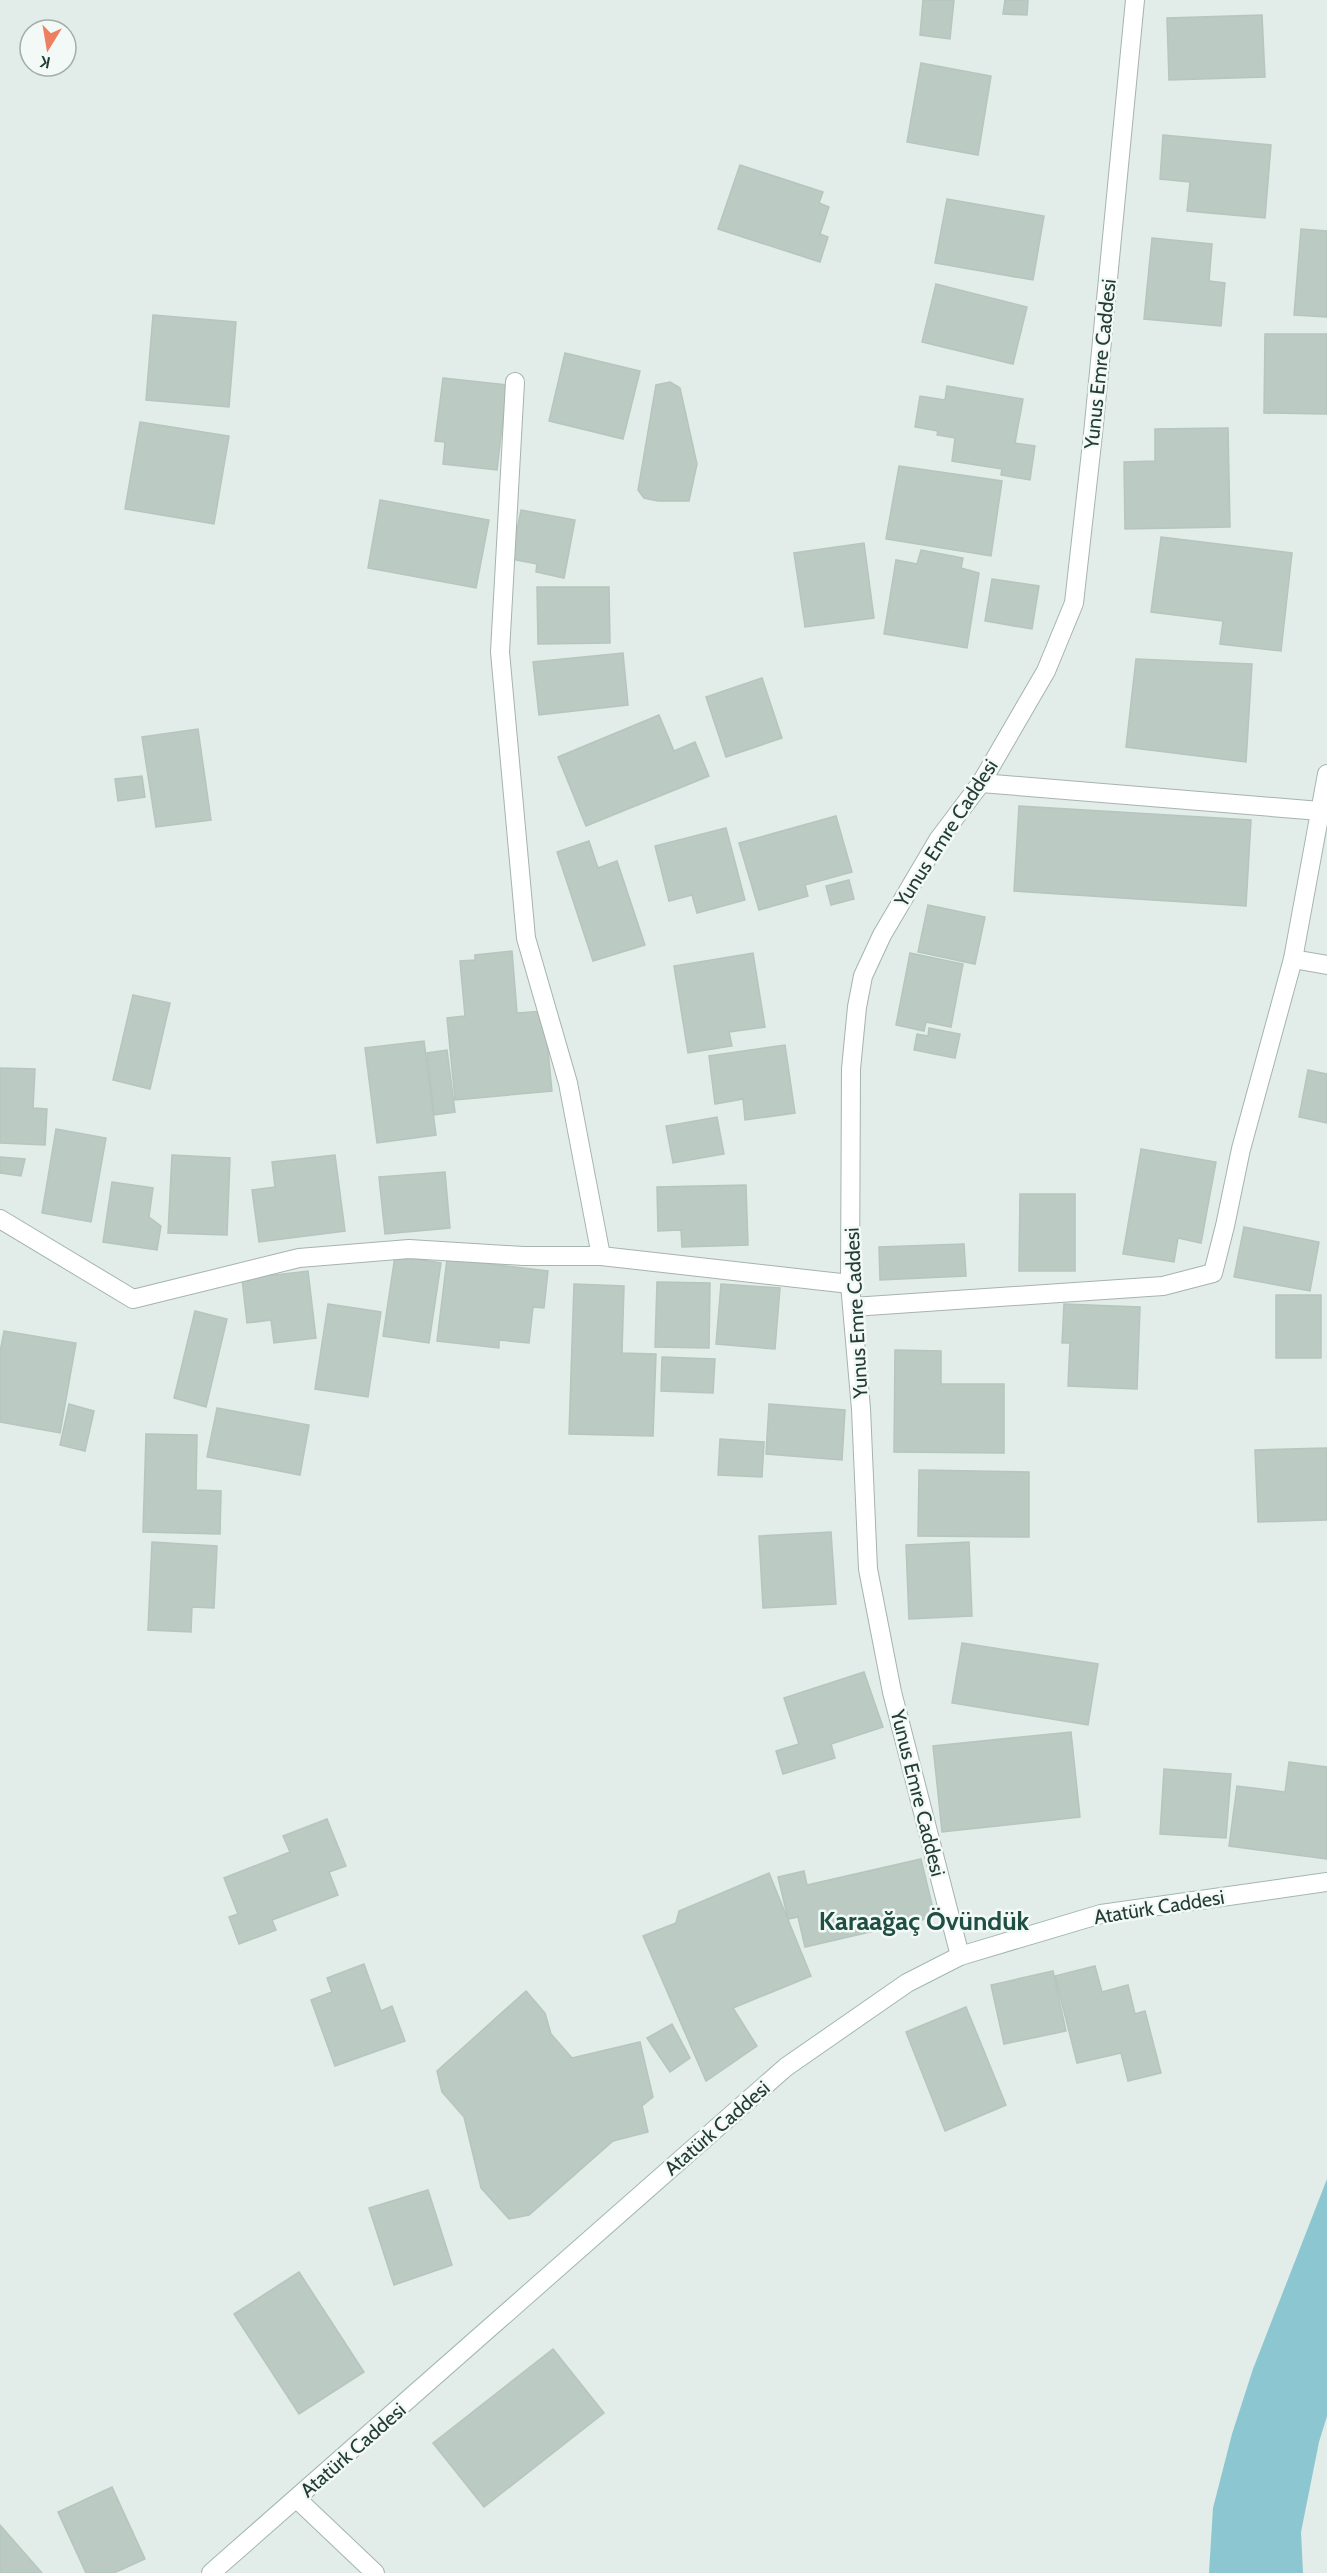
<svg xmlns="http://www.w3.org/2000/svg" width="1327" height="2573" font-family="Cabin,sans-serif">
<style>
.water{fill:#8cc6d0}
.building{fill:#bbcac3;stroke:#b5c6be;stroke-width:1.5}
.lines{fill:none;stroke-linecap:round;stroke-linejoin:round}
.minor-casing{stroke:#a5b4af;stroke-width:20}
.tertiary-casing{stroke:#a5b4af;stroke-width:20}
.secondary-casing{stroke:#a1b8af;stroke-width:20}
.minor{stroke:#fff;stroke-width:18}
.tertiary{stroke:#fff;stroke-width:18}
.secondary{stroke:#fff;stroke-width:18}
.labels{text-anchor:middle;stroke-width:5;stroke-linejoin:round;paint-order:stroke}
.street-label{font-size:20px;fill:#233d35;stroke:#f3f9f6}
.district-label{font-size:26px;font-weight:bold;fill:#1f4e42;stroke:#f3f9f6}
</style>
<rect width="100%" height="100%" fill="#e2ece8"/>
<!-- water -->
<polygon class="water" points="1327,2179 1327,2416 1319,2442 1301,2532 1303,2573 1209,2573 1213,2508 1232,2434 1253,2369"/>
<!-- building -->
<g class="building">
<polygon points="923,0 954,0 950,39 920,35"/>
<polygon points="1005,0 1028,0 1027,15 1003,14"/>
<polygon points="1262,15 1265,77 1169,80 1167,18"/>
<polygon points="921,63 991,76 978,155 907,142"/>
<polygon points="1163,135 1271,145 1265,218 1187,211 1190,182 1160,179"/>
<polygon points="740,165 823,192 819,203 829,207 820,234 828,237 820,262 718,229"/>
<polygon points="947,199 1044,216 1033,280 935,263"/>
<polygon points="1301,229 1327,231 1327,317 1294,315"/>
<polygon points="1152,238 1212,244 1209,281 1225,283 1221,326 1144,319"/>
<polygon points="936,284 1027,307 1013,364 922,342"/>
<polygon points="153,315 236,322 229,407 146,400"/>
<polygon points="1265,334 1327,334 1327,414 1264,413"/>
<polygon points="565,353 640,371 623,439 549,421"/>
<polygon points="443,378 507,385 497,470 443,464 445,442 435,441"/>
<polygon points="670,382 680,388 697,464 689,501 658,501 644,498 638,490 656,385"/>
<polygon points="947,386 1023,399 1015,443 1035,446 1030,480 1001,475 1002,469 952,461 955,438 937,435 938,431 915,427 920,396 945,400"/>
<polygon points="140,422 229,436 214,524 125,509"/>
<polygon points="1228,428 1230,527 1125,529 1124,462 1155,461 1155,429"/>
<polygon points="899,466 1002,481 991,556 886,539"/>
<polygon points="380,500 489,520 476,588 368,568"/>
<polygon points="521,510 575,520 564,578 536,572 537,564 511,559"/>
<polygon points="1161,537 1292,553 1281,651 1220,644 1223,621 1151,612"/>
<polygon points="864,543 874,618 805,627 794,553"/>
<polygon points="921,550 963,558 961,568 979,573 967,648 884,634 896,560 917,564"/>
<polygon points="992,579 1039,586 1032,629 985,621"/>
<polygon points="537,587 609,587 610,643 538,644"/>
<polygon points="623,653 628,705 539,715 533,662"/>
<polygon points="1136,659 1252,664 1246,762 1126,747"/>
<polygon points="762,678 782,738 726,757 706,697"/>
<polygon points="659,715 674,751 695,742 709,776 586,826 558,757"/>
<polygon points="198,729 211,820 156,827 142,737"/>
<polygon points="142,776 145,797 118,801 115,779"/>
<polygon points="1019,806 1251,820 1246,906 1014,891"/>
<polygon points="836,816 852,872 805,885 808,896 759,910 739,843"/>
<polygon points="726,828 745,900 697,913 692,895 669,901 655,846"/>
<polygon points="589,841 598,868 617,861 645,945 593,961 557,852"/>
<polygon points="849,880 854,899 831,905 826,886"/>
<polygon points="928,905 985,917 975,964 918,952"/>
<polygon points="512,951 517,1013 544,1011 552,1091 455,1100 447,1018 465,1016 460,961 475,960 475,955"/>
<polygon points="753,953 765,1027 729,1032 732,1046 688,1053 674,966"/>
<polygon points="910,953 963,964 951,1027 926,1022 924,1031 896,1025"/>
<polygon points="133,995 170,1003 150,1089 113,1080"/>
<polygon points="929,1028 960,1034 955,1058 914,1050 917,1034 928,1036"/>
<polygon points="424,1041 436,1135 377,1143 365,1048"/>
<polygon points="785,1045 795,1113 745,1120 743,1099 715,1104 709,1056"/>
<polygon points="447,1050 455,1112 434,1115 427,1053"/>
<polygon points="0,1068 35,1069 33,1108 47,1109 45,1145 0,1143"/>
<polygon points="1308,1070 1327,1074 1327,1123 1299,1117"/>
<polygon points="717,1117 724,1154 673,1163 666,1126"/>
<polygon points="56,1129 106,1138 91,1222 42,1213"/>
<polygon points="1141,1149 1216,1162 1201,1243 1178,1238 1174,1262 1123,1254"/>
<polygon points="172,1155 230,1158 227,1235 168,1233"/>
<polygon points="335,1155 345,1231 259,1242 252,1190 275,1187 272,1162"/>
<polygon points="0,1157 25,1159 21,1176 0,1173"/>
<polygon points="445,1172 450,1228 385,1234 379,1177"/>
<polygon points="112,1182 153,1188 149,1217 161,1226 157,1250 103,1242"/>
<polygon points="746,1185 748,1245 682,1247 681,1230 658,1231 657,1187"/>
<polygon points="1020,1194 1075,1194 1075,1271 1019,1271"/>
<polygon points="1244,1227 1319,1242 1310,1291 1234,1277"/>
<polygon points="964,1244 966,1276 880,1280 879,1247"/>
<polygon points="395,1256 441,1263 429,1343 383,1336"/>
<polygon points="447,1259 548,1271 544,1308 533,1307 529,1343 499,1340 499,1348 437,1341"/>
<polygon points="308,1271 316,1338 274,1343 271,1320 247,1323 242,1279"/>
<polygon points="657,1282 710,1283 709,1348 655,1347"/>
<polygon points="574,1284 624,1286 622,1353 656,1354 653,1436 569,1434"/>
<polygon points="721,1284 780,1288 775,1349 716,1344"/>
<rect x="1276" y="1295" width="45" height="63"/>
<polygon points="328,1304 381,1312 368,1397 315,1389"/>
<polygon points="1064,1304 1140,1307 1137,1389 1068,1386 1070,1343 1062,1343"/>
<polygon points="195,1311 227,1319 206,1407 174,1398"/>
<polygon points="4,1331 76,1343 60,1433 0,1422 0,1352"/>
<polygon points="895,1350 941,1351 941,1384 1004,1384 1004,1453 894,1452"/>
<polygon points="662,1357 715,1359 713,1393 661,1391"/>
<polygon points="69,1404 94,1411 85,1451 60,1445"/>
<polygon points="769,1404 845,1410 842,1460 766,1454"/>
<polygon points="217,1408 309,1425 300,1475 207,1457"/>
<polygon points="146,1434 197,1435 196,1490 221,1491 220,1534 143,1532"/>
<polygon points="720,1439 764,1442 762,1477 718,1475"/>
<polygon points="1327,1448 1327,1520 1258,1522 1255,1450"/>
<polygon points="919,1470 1029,1472 1029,1537 918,1536"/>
<polygon points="831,1532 836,1604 763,1608 759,1536"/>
<polygon points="152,1542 217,1546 214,1608 192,1607 191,1632 148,1630"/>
<polygon points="969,1542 972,1616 909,1619 906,1545"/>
<polygon points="962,1643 1098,1664 1088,1725 952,1703"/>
<polygon points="864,1672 883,1727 831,1744 835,1758 783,1774 776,1751 799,1744 784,1698"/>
<polygon points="1071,1732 1080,1817 942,1832 933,1746"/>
<polygon points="1289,1762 1327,1767 1327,1859 1229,1846 1237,1786 1285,1792"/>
<polygon points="1164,1769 1231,1774 1226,1838 1160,1834"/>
<polygon points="327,1819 346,1866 329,1872 338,1895 272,1920 276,1930 239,1944 229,1917 238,1914 224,1878 290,1852 283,1836"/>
<polygon points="921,1859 935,1917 805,1947 798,1917 788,1919 778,1877 804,1871 807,1885"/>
<polygon points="769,1873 811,1976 733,2008 757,2046 706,2081 643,1936 676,1923 679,1911"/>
<polygon points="364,1964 381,2011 392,2006 405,2041 335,2066 311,2000 332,1992 327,1978"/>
<polygon points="1095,1966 1102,1992 1128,1985 1135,2014 1145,2011 1161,2073 1128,2081 1121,2053 1077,2063 1055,1976"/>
<polygon points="1053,1971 1066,2031 1004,2044 991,1985"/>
<polygon points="526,1991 545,2013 551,2034 572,2058 640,2042 653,2097 642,2106 648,2132 613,2141 529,2215 509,2219 481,2188 464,2117 442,2092 437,2071"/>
<polygon points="966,2007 1006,2105 945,2131 906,2032"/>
<polygon points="672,2024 690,2058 670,2072 647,2038"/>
<polygon points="428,2190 452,2265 394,2285 369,2208"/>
<polygon points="299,2272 364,2372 299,2414 234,2314"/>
<polygon points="553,2349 604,2413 484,2507 433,2443"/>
<polygon points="112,2487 145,2559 114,2573 86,2573 58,2512"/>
<polygon points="0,2525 42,2573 0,2573"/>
</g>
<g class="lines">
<!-- minor casing -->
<g class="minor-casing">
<g id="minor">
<polyline points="515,382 500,652 526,938 568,1083 601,1256"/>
<polyline points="981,783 1320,811"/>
<polyline points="1293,959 1327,965"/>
<polyline points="0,1219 133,1299 299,1258 409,1249 523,1256 601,1256 850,1284"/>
<polyline points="853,1307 1163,1286 1213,1273 1225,1226 1241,1149 1293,959 1327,774"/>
<polyline points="297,2499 375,2573"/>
</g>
</g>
<!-- tertiary casing -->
<g class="tertiary-casing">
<polyline id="tertiary" points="960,1956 892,1692 868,1569 861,1409 850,1284 851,1069 857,1007 863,976 882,935 938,840 981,783 1046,671 1074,603 1093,434 1135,0"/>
</g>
<!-- secondary casing -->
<g class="secondary-casing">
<polyline id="secondary" points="211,2573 786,2067 907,1983 960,1956 1101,1914 1327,1882"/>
</g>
<!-- minor -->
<use href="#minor" class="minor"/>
<!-- tertiary -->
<use href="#tertiary" class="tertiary"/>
<!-- secondary -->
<use href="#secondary" class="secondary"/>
</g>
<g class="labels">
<!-- street labels -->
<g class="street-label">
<text transform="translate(1100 364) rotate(-84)" y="7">Yunus Emre Caddesi</text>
<text transform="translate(946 833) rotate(-57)" y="7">Yunus Emre Caddesi</text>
<text transform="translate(856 1313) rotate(-93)" y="7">Yunus Emre Caddesi</text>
<text transform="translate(918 1793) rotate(76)" y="7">Yunus Emre Caddesi</text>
<text transform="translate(1159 1907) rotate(-9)" y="7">Atatürk Caddesi</text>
<text transform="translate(717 2128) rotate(-41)" y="7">Atatürk Caddesi</text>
<text transform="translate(353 2450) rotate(-41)" y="7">Atatürk Caddesi</text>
</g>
<!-- district labels -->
<g class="district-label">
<text x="924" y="1930">Karaağaç Övündük</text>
</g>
</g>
<!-- north arrow -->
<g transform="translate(48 48) rotate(191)"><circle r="28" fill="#f3f9f6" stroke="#a0aea9" stroke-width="1.5"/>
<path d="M0-4.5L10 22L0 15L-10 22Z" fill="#ee7f5f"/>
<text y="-9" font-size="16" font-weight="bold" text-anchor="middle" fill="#233d35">K</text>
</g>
</svg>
